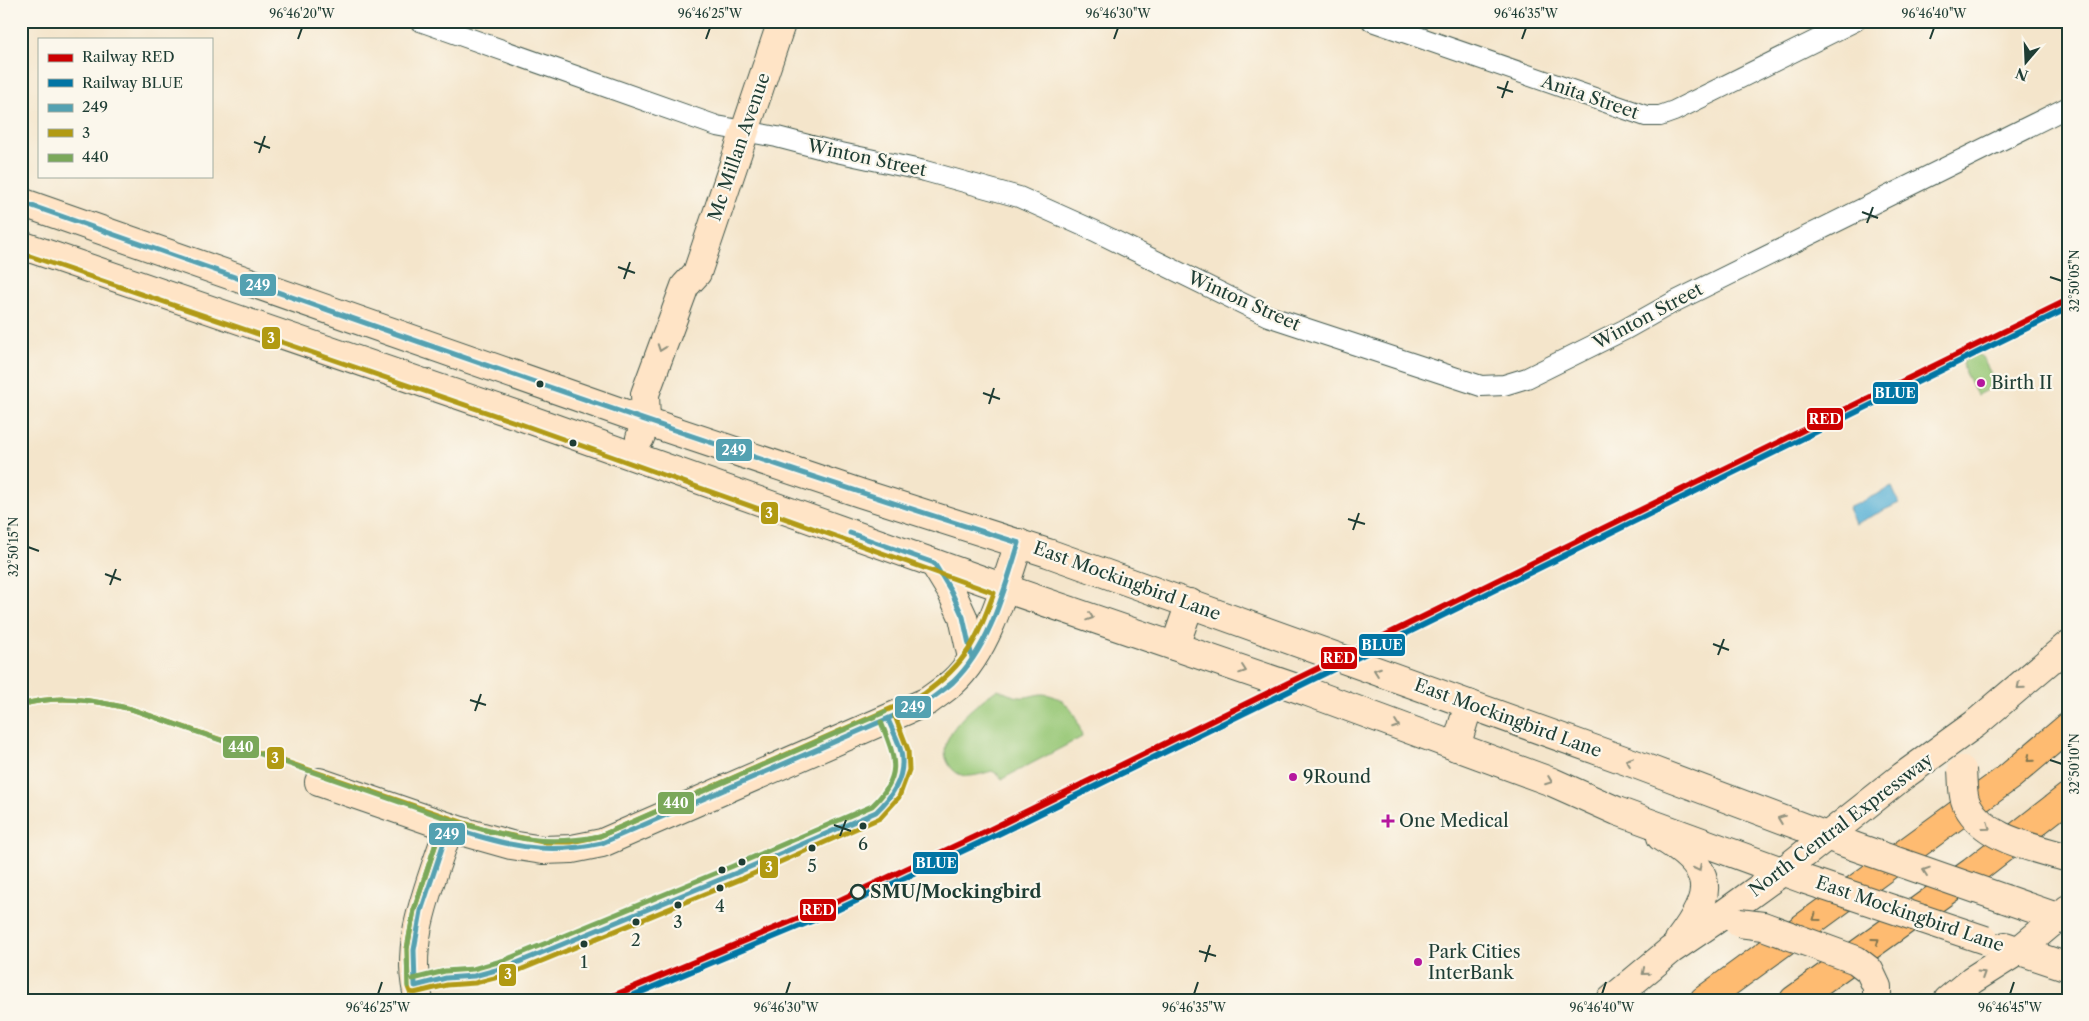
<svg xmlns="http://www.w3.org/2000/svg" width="2089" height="1021" font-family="'Libre Caslon Text',serif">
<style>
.green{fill:#98c877;stroke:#5c8256}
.water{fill:#57b0d5;stroke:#3b7684}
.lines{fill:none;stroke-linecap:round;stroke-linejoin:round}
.street-casing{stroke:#3f564b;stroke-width:22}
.secondary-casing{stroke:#3f564b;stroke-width:30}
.highway-casing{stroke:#3f564b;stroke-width:30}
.street{stroke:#fff;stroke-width:20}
.secondary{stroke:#ffe4c6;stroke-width:28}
.highway{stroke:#febb71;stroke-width:28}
.secondary-bridge-casing{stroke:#3f564b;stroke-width:30;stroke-linecap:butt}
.secondary-bridge{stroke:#ffe4c6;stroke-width:28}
.bus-1-casing{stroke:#fbf7ec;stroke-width:9}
.bus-2-casing{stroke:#fbf7ec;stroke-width:9}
.bus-3-casing{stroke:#fbf7ec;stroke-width:9}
.bus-1{stroke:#54a1b1;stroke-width:5}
.bus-2{stroke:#b19a12;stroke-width:5}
.bus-3{stroke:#7aa85a;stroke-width:5}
.rail-1-casing{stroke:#fbf7ec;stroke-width:10}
.rail-2-casing{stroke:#fbf7ec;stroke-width:10}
.rail-1{stroke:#c00;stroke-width:6}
.rail-2{stroke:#0275a4;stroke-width:6}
.oneway{stroke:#8f907d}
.oneway2{stroke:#83764f}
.ticks{fill:none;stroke:#1f3d34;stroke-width:2}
.poi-dot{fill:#b5179e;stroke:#fbf7ec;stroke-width:2}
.bus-dot{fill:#1f3d34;stroke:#fbf7ec;stroke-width:2}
.stop-dot{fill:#fbf7ec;stroke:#1f3d34;stroke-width:2.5}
.labels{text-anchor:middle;stroke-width:4.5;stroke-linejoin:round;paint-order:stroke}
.bus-label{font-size:17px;fill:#1f3d34;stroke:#fbf7ec}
.street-label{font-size:18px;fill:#1f3d34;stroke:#fbf7ec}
.poi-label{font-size:18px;fill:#1f3d34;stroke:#fbf7ec;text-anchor:start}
.stop-label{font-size:18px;font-weight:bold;fill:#1f3d34;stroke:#fbf7ec;text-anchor:start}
.line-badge{stroke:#fbf7ec;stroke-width:2}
.badge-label{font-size:14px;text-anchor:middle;font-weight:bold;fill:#fff}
.neatline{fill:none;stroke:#1f3d34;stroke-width:2}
.ticks-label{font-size:12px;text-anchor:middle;fill:#1f3d34}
</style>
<rect width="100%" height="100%" fill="#fbf7ec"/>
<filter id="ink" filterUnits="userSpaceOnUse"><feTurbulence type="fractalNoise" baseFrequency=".02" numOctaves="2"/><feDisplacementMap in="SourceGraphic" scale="10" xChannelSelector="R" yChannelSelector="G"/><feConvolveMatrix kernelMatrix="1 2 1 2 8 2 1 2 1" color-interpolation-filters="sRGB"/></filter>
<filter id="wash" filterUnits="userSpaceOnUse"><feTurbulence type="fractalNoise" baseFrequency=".0096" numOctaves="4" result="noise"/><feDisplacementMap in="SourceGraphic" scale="20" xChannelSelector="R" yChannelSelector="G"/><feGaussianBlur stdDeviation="1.12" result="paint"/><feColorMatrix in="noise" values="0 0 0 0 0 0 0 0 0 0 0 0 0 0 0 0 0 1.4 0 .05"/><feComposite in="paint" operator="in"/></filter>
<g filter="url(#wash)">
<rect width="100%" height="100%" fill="#f4e5cb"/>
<!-- green -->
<g class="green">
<polygon points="1975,353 1982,357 1997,385 1977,395 1965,373 1963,363 1968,354"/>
<path d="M998 689C1005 693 1012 696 1020 697 1028 698 1035 694 1043 694 1067 696 1078 716 1082 737L1002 779 999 775 992 771C977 775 961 782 950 766 930 738 977 703 998 689Z"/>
</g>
<!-- water -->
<polygon class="water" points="1892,487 1899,503 1855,524 1848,508"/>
</g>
<g filter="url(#ink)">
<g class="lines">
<!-- street casing -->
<g class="street-casing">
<g id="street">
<polyline points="420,21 717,126 777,137 827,150 925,171 1019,197 1095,231 1268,316 1481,386 1504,385 1527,378 1624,330 1672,303 2068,107"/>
<polyline points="1372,21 1646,116 1660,116 1674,111 1855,21"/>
</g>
</g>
<!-- secondary casing -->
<g class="secondary-casing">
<g id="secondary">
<polyline points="21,202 669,429 860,493 1048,553 1635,764 1853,846"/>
<polyline points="21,245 520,416 1004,588 1308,692 1552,782 1617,811 1806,880"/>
<polyline points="640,438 646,421 645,394 685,286 697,273 782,21"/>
<polyline points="934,563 951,591 963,617 972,658"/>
<polyline points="1175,646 1190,603"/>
<polyline points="1456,747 1469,704"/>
<path d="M319 782 458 830 511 845 543 850 572 849 602 843 928 701C936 695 945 689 953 682 987 651 1005 586 1019 543"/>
<path d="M1661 837C1714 869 1716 891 1679 940"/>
<polyline points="2005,899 2068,921"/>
<polyline points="2005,946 2068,967"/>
<path d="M419 1000C402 942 432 881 449 827"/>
<polyline points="1611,1000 1671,950 1714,921 1783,871 1903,776 1975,724 2068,645"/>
<polyline points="1948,1000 1972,980 2018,951 2068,909"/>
</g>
</g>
<!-- highway casing -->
<g class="highway-casing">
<g id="highway">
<polyline points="1704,1000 2009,777 2068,727"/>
<polyline points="1794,1000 1972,872 2068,797"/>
</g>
</g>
<!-- street -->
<use href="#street" class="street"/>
<!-- secondary -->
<use href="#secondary" class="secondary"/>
<!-- highway -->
<use href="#highway" class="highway"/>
<!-- secondary-bridge casing -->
<g class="secondary-bridge-casing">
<g id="secondary-bridge">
<path d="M1962 770C1963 780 1962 796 1967 805 1985 840 2033 847 2068 858"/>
<polyline points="1853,846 2005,899"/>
<polyline points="1806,880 1985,940"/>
<polyline points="1739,923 1763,926 1856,960 1869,970 1877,987 1877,1000"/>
</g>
</g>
<!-- secondary-bridge -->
<use href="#secondary-bridge" class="secondary-bridge"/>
<!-- bus-1 casing -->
<g class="bus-1-casing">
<g id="bus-1">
<path d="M21 202C353 318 684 438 1019 543 1004 590 990 647 953 682 945 689 936 695 928 701L602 843C544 856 504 845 449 827L421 911 414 950 415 986 446 978 474 976 507 967 736 873 876 812C892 797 906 776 901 752 899 741 892 730 888 719"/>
<polyline points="850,533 934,563 951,591 963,617 972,658"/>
</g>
</g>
<!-- bus-2 casing -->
<g class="bus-2-casing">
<g id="bus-2">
<path d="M21 253 518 423 994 593C976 641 967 663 924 694L600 836 571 842H543L488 831 131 709C94 700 58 694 21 705"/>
<polyline points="442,825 414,910 407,949 408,987 410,992 414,993 447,985 475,983 510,974 739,880 880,818 899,797 909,770 908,750 895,716"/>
</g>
</g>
<!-- bus-3 casing -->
<g class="bus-3-casing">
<g id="bus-3">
<path d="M21 705C58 694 94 700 131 709L460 823C512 838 546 847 600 836L885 712"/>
<path d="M413 979 445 971 473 969 505 960 733 866 872 806C904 775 895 758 881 722"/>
<polyline points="408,986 407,949 414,910 442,825"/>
</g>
</g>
<!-- bus-1 -->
<use href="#bus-1" class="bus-1"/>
<!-- bus-2 -->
<use href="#bus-2" class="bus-2"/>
<!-- bus-3 -->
<use href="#bus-3" class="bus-3"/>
<!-- rail-1 casing -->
<g class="rail-1-casing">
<polyline id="rail-1" points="603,1000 823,908 987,831 2068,300"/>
</g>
<!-- rail-2 casing -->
<g class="rail-2-casing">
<polyline id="rail-2" points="622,1000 826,915 990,838 2068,308"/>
</g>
<!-- rail-1 -->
<use href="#rail-1" class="rail-1"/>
<!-- rail-2 -->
<use href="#rail-2" class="rail-2"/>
</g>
<!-- one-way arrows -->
<defs><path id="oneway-chevron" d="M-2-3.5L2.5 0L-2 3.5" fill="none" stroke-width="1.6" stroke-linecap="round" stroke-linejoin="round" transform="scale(1.25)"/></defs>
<g class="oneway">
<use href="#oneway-chevron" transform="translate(661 348) rotate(110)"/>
<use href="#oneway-chevron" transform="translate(1090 617) rotate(19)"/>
<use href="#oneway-chevron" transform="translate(1243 670) rotate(19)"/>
<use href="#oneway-chevron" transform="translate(1377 671) rotate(-160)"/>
<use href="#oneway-chevron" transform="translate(2020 686) rotate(140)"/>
<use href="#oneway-chevron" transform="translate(1396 725) rotate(20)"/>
<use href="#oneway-chevron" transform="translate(1629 761) rotate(-160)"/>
<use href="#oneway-chevron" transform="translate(1549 781) rotate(21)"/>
<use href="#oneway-chevron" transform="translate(1781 819) rotate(-159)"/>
<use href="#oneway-chevron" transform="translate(1987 827) rotate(36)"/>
<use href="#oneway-chevron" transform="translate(1698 868) rotate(63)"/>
<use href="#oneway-chevron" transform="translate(1926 871) rotate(-161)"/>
<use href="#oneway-chevron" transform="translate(1645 972) rotate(140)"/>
<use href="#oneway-chevron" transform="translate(1982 974) rotate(-32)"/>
</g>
<g class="oneway2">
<use href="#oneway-chevron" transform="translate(2030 759) rotate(140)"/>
<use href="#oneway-chevron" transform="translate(1816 918) rotate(144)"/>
<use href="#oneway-chevron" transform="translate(1876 941) rotate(-36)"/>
</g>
</g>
<!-- ticks -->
<path class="ticks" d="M298 39 302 28M706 39 710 28M1114 39 1118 28M1522 39 1526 28M1930 39 1934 28M1497 87 1513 92M1502 98 1508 81M254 142 270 148M259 153 265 136M1862 212 1878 218M1867 223 1873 207M618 267 635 273M2050 277 2062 281M624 279 630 262M983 393 1000 399M989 404 994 388M1348 519 1365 524M1353 530 1359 513M28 547 39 551M105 574 121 580M110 585 116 569M1713 644 1729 650M1718 655 1724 639M470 700 486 705M475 711 481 694M2050 760 2062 764M834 825 851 831M840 836 846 820M1199 951 1216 956M1205 962 1210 945M378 994 382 982M786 994 790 982M1194 994 1198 982M1602 994 1606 982M2010 994 2014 982"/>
<!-- markers -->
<g class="poi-dot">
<circle cx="1981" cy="383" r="5"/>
<circle cx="1293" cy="777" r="5"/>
<path d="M1385.5 813.5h5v5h5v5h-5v5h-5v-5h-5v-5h5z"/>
<circle cx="1418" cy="962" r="5"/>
</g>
<g class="bus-dot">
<circle cx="540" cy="384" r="4.5"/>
<circle cx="573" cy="443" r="4.5"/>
<circle cx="863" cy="826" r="4.5"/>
<circle cx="812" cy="848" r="4.5"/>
<circle cx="742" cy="862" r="4.5"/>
<circle cx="722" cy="870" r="4.5"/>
<circle cx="720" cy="888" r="4.5"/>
<circle cx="678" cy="905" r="4.5"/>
<circle cx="636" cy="922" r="4.5"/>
<circle cx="584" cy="944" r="4.5"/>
</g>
<circle class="stop-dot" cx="858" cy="892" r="7"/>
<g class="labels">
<!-- bus labels -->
<g class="bus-label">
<text x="863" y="850">6</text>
<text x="812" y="872">5</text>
<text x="720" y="912">4</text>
<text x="678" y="928">3</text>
<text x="636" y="946">2</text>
<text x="584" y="968">1</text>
</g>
<!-- street labels -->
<g class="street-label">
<text transform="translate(1590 97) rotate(19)" y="6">Anita Street</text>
<text transform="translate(739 147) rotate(-71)" y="6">Mc Millan Avenue</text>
<text transform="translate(867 158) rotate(12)" y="6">Winton Street</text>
<text transform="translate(1244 301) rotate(24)" y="6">Winton Street</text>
<text transform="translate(1648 316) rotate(-28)" y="6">Winton Street</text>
<text transform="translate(1127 581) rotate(20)" y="6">East Mockingbird Lane</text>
<text transform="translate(1508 718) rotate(20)" y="6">East Mockingbird Lane</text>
<text transform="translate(1841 825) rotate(-37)" y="6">North Central Expressway</text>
<text transform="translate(1910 914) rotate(19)" y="6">East Mockingbird Lane</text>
</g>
<!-- poi labels -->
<g class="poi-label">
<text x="1991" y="389">Birth II</text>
<text x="1303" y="783">9Round</text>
<text x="1399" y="827">One Medical</text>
<text x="1428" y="958">Park Cities<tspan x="1428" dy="21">InterBank</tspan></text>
</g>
<!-- stop labels -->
<g class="stop-label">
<text x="870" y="898">SMU/Mockingbird</text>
</g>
</g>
<g class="line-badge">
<rect x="239" y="273" width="38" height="24" rx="5" fill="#54a1b1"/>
<rect x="261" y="326" width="20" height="24" rx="5" fill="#b19a12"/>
<rect x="1872" y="381" width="47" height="24" rx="5" fill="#0275a4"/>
<rect x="1806" y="407" width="38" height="24" rx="5" fill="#c00"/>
<rect x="715" y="438" width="38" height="24" rx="5" fill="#54a1b1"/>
<rect x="760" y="501" width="19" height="24" rx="5" fill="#b19a12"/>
<rect x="1358" y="633" width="48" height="24" rx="5" fill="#0275a4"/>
<rect x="1320" y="646" width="38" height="24" rx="5" fill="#c00"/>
<rect x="894" y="695" width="38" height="24" rx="5" fill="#54a1b1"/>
<rect x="222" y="735" width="38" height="24" rx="5" fill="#7aa85a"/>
<rect x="266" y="746" width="19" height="24" rx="5" fill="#b19a12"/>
<rect x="657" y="791" width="38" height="24" rx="5" fill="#7aa85a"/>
<rect x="428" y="822" width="38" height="24" rx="5" fill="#54a1b1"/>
<rect x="912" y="851" width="47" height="24" rx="5" fill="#0275a4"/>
<rect x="759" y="855" width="20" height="24" rx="5" fill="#b19a12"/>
<rect x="799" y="898" width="38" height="24" rx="5" fill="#c00"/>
<rect x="498" y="963" width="19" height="24" rx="5" fill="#b19a12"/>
</g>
<g class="badge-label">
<text x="258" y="290">249</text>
<text x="271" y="343">3</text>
<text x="1895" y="398">BLUE</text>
<text x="1825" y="424">RED</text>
<text x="734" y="455">249</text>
<text x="769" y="518">3</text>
<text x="1382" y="650">BLUE</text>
<text x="1339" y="663">RED</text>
<text x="913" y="712">249</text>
<text x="241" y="752">440</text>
<text x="275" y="763">3</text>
<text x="676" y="808">440</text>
<text x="447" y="839">249</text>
<text x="936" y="868">BLUE</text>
<text x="769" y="872">3</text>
<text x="818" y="915">RED</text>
<text x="508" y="979">3</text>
</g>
<!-- margin -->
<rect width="2089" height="1021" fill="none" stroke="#fbf7ec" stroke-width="55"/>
<!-- legend -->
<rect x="38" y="38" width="175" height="140" fill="#fbf7ec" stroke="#a3ada2"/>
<rect x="48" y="54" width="25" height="8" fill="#cc0000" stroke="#a3ada2"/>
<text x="82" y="62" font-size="15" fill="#1f3d34">Railway RED</text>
<rect x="48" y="79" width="25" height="8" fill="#0275a4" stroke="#a3ada2"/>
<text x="82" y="88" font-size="15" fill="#1f3d34">Railway BLUE</text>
<rect x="48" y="104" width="25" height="8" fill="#54a1b1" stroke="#a3ada2"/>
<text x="82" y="112" font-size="15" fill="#1f3d34">249</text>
<rect x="48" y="129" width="25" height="8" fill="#b19a12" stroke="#a3ada2"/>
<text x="82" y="138" font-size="15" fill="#1f3d34">3</text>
<rect x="48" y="154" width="25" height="8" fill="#7aa85a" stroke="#a3ada2"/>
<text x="82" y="162" font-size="15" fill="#1f3d34">440</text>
<!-- north arrow -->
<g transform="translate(2026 62) rotate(199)" stroke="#fbf7ec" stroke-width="4" paint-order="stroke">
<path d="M0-4L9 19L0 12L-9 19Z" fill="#1f3d34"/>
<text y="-8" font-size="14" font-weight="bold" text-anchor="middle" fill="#1f3d34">N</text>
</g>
<rect x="28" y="28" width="2034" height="966" class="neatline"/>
<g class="ticks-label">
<text x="302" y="18">96°46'20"W</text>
<text x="710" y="18">96°46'25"W</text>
<text x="1118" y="18">96°46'30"W</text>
<text x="1526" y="18">96°46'35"W</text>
<text x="1934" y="18">96°46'40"W</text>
<text transform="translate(2075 281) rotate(-90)" y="4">32°50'05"N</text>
<text transform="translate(14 547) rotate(-90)" y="4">32°50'15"N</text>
<text transform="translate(2075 764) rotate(-90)" y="4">32°50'10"N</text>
<text x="378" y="1012">96°46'25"W</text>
<text x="786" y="1012">96°46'30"W</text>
<text x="1194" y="1012">96°46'35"W</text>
<text x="1602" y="1012">96°46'40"W</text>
<text x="2010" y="1012">96°46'45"W</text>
</g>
</svg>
